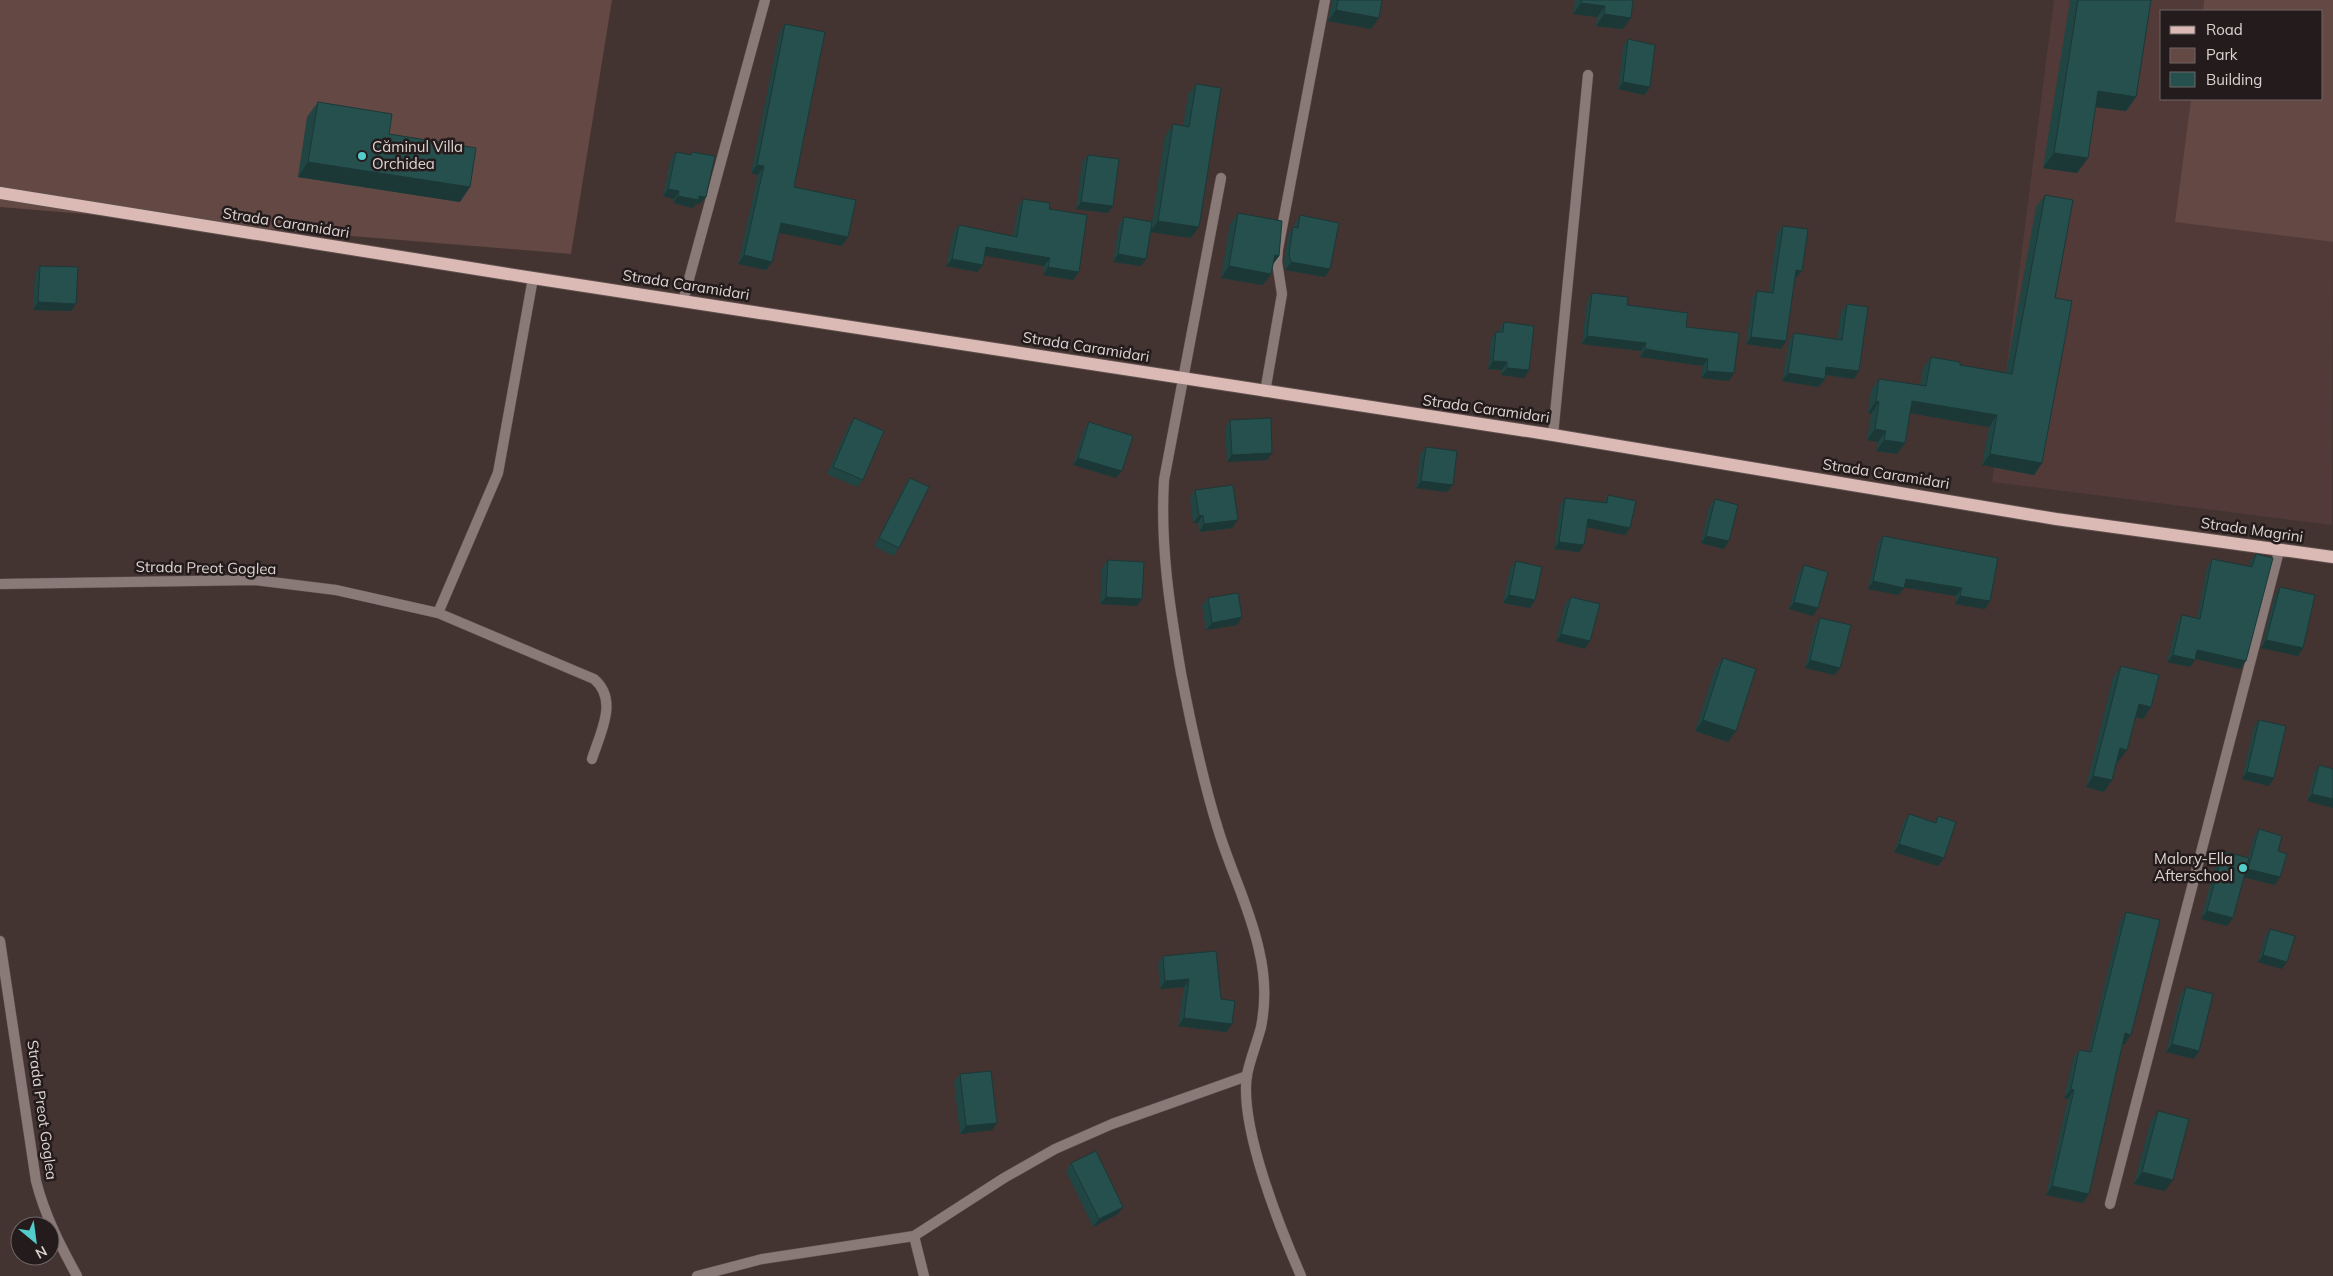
<svg xmlns="http://www.w3.org/2000/svg" width="2333" height="1276" font-family="Mulish,sans-serif">
<style>
.built{fill:#523a38}
.green{fill:#644844}
.lines{fill:none;stroke-linecap:round;stroke-linejoin:round}
.street-casing{stroke:#5f504e;stroke-width:11}
.primary-casing{stroke:#5f504e;stroke-width:14}
.street{stroke:#897977;stroke-width:10}
.primary{stroke:#dbb9b5;stroke-width:12}
.wall{fill:#214543}
.shaded-wall{fill:#1b3837}
.building{fill:#26504e;stroke:#1b3837}
.poi-dot{fill:#53cdca;stroke:#241c1c;stroke-width:2}
.labels{text-anchor:middle;stroke-width:5;stroke-linejoin:round;paint-order:stroke}
.poi-label{font-size:15px;fill:#ded3d2;stroke:#241c1c;text-anchor:start}
.street-label{font-size:15px;fill:#ded3d2;stroke:#241c1c}
</style>
<rect width="100%" height="100%" fill="#433331"/>
<!-- built -->
<polygon class="built" points="2054,0 2204,0 2203,11 2162,11 2162,99 2191,99 2176,221 2333,242 2332,525 1992,482"/>
<!-- green -->
<g class="green">
<polygon points="0,0 612,0 571,254 0,207"/>
<polygon points="2204,0 2333,0 2333,242 2175,222 2191,99 2322,99 2322,11 2203,11"/>
</g>
<g class="lines">
<!-- street casing -->
<g class="street-casing">
<g id="street">
<path d="M1221 178 1164 480C1160 546 1170 609 1181 673 1191 725 1202 778 1218 829 1230 869 1250 908 1259 950 1265 975 1266 1002 1261 1027 1257 1043 1250 1059 1247 1075 1239 1126 1280 1228 1301 1276"/>
<polyline points="683,301 765,0"/>
<polyline points="1265,392 1282,294 1277,262 1278,249 1325,0"/>
<polyline points="1553,435 1588,75"/>
<path d="M0 584 255 580 336 590 438 613 594 679C619 700 600 733 592 759"/>
<polyline points="438,613 498,473 533,278"/>
<path d="M0 941 36 1181C45 1216 60 1245 77 1276"/>
<polyline points="2110,1204 2279,551"/>
<polyline points="914,1236 924,1276"/>
<polyline points="697,1276 762,1259 914,1236 1004,1178 1055,1149 1112,1124 1247,1076"/>
</g>
</g>
<!-- primary casing -->
<g class="primary-casing">
<polyline id="primary" points="0,193 533,278 1553,435 2056,519 2333,557"/>
</g>
<!-- street -->
<use href="#street" class="street"/>
<!-- primary -->
<use href="#primary" class="primary"/>
</g>
<!-- wall -->
<g class="wall">
<polygon points="1332,0 1382,0 1371,29 1328,21"/>
<polygon points="1575,0 1633,0 1623,29 1596,26 1597,17 1573,14"/>
<polygon points="2070,0 2151,0 2136,97 2126,111 2095,107 2088,158 2077,173 2043,168"/>
<polygon points="785,24 794,187 842,246 779,232 772,262 766,270 738,264 758,175 751,173 779,33"/>
<polygon points="1628,39 1650,87 1644,95 1618,89 1623,47"/>
<polygon points="1196,84 1191,238 1151,232 1146,259 1141,266 1113,262 1119,225 1124,217 1152,222 1165,136 1173,124 1183,126 1188,95"/>
<polygon points="318,102 389,134 460,202 298,177 307,117"/>
<polygon points="676,152 690,155 692,152 706,197 700,204 696,204 693,208 673,203 674,199 663,196 671,159"/>
<polygon points="1088,155 1108,213 1076,209 1082,163"/>
<polygon points="2045,195 2055,298 2042,463 2034,475 1982,465 1989,427 1910,413 1905,443 1897,454 1876,451 1878,442 1867,440 1871,414 1868,413 1871,390 1879,379 1920,385 1923,368 1931,357 1960,365 2006,373 2036,207"/>
<polygon points="1023,199 1049,209 1079,272 1073,280 1043,275 1044,266 985,255 983,265 977,272 946,266 953,233 959,225 1013,236 1018,206"/>
<polygon points="1238,213 1279,256 1273,264 1271,274 1263,285 1221,278 1230,224"/>
<polygon points="1300,215 1325,277 1285,270 1284,262 1288,235 1293,227 1294,227 1295,223"/>
<polygon points="1783,226 1796,278 1795,278 1786,341 1781,349 1746,344 1752,298 1757,291 1769,292 1777,233"/>
<polygon points="40,266 76,304 71,311 33,310 35,273"/>
<polygon points="1592,293 1627,305 1686,327 1729,381 1701,378 1703,366 1640,357 1641,351 1582,344 1587,301"/>
<polygon points="1847,304 1854,379 1825,375 1825,379 1819,387 1782,381 1789,341 1794,333 1837,340 1841,312"/>
<polygon points="1504,322 1529,370 1524,378 1501,375 1502,370 1488,369 1491,339 1496,332 1499,332 1499,330"/>
<polygon points="854,418 863,480 857,487 827,474 849,425"/>
<polygon points="1230,420 1272,453 1267,460 1227,462 1225,428"/>
<polygon points="1089,422 1116,478 1073,465 1084,430"/>
<polygon points="1426,447 1453,485 1447,492 1416,488 1420,455"/>
<polygon points="910,478 899,548 893,556 874,546 905,485"/>
<polygon points="1195,490 1232,528 1199,532 1198,523 1193,523 1190,498"/>
<polygon points="1608,495 1630,528 1625,535 1587,527 1579,552 1554,549 1560,505 1565,498 1603,503"/>
<polygon points="1715,499 1729,541 1724,549 1701,543 1709,507"/>
<polygon points="1883,536 1990,601 1985,609 1955,604 1956,596 1904,587 1899,595 1868,589 1878,543"/>
<polygon points="2256,554 2240,669 2195,659 2190,667 2167,662 2177,623 2182,615 2197,618 2207,567 2212,559 2249,566 2250,561"/>
<polygon points="1108,560 1142,599 1137,606 1100,604 1102,568"/>
<polygon points="1516,561 1535,600 1530,608 1503,603 1510,569"/>
<polygon points="1804,565 1813,616 1789,609 1799,573"/>
<polygon points="2280,587 2303,648 2298,656 2261,648 2275,595"/>
<polygon points="1571,597 1585,649 1556,641 1565,604"/>
<polygon points="1208,598 1242,617 1237,625 1206,630 1202,606"/>
<polygon points="1820,618 1835,675 1805,668 1815,625"/>
<polygon points="1723,658 1728,742 1695,731 1715,669"/>
<polygon points="2121,666 2151,707 2143,719 2135,717 2119,761 2117,760 2112,780 2104,792 2086,787 2113,677"/>
<polygon points="2259,720 2269,786 2242,779 2254,727"/>
<polygon points="2319,765 2333,769 2307,801 2314,773"/>
<polygon points="1909,814 1934,822 1938,816 1938,866 1894,852 1904,821"/>
<polygon points="2259,829 2278,851 2275,885 2244,877 2233,918 2227,926 2201,919 2217,859 2223,851 2248,858 2254,837"/>
<polygon points="2126,912 2125,1044 2122,1043 2083,1203 2046,1195 2068,1099 2064,1098 2073,1059 2079,1050 2088,1052 2120,922"/>
<polygon points="2270,929 2282,969 2258,962 2265,936"/>
<polygon points="1163,956 1221,999 1232,1024 1226,1032 1178,1026 1184,987 1160,989 1158,964"/>
<polygon points="2186,987 2199,1051 2194,1059 2166,1052 2181,994"/>
<polygon points="960,1074 992,1130 960,1134 954,1082"/>
<polygon points="2158,1111 2165,1191 2134,1184 2150,1123"/>
<polygon points="1071,1163 1123,1207 1118,1214 1093,1227 1066,1171"/>
</g>
<!-- shaded-wall -->
<g class="shaded-wall">
<polygon points="1581,3 1605,6 1597,17 1573,14"/>
<polygon points="1336,10 1379,18 1371,29 1328,21"/>
<polygon points="1604,14 1631,18 1623,29 1596,26"/>
<polygon points="1623,82 1650,87 1644,95 1618,89"/>
<polygon points="2098,91 2136,97 2126,111 2087,106"/>
<polygon points="2054,153 2088,158 2077,173 2043,168"/>
<polygon points="308,162 470,187 460,202 298,177"/>
<polygon points="757,165 764,166 758,175 751,173"/>
<polygon points="668,189 679,191 674,199 663,196"/>
<polygon points="678,196 699,196 706,197 700,204 696,204 693,208 673,203"/>
<polygon points="1081,202 1113,206 1108,213 1076,209"/>
<polygon points="1158,221 1199,227 1191,238 1150,232"/>
<polygon points="781,223 848,237 842,246 775,232"/>
<polygon points="986,247 1050,258 1044,266 981,255"/>
<polygon points="1118,254 1146,259 1141,266 1113,262"/>
<polygon points="744,255 772,262 766,270 738,264"/>
<polygon points="1275,255 1279,256 1271,267"/>
<polygon points="952,259 983,265 977,272 946,266"/>
<polygon points="1291,262 1330,269 1325,277 1285,270"/>
<polygon points="1229,266 1271,274 1263,285 1221,278"/>
<polygon points="1048,267 1079,272 1073,280 1043,275"/>
<polygon points="1796,270 1802,271 1796,278 1790,277"/>
<polygon points="38,302 76,304 71,311 33,310"/>
<polygon points="1587,336 1646,343 1641,351 1582,344"/>
<polygon points="1751,337 1786,341 1781,349 1746,344"/>
<polygon points="1645,349 1708,359 1703,366 1640,357"/>
<polygon points="1493,361 1507,362 1502,370 1488,369"/>
<polygon points="1826,367 1859,371 1854,379 1821,374"/>
<polygon points="1507,368 1529,370 1524,378 1501,375"/>
<polygon points="1707,371 1734,373 1729,381 1701,378"/>
<polygon points="1788,373 1825,379 1819,387 1782,381"/>
<polygon points="1876,401 1879,402 1871,414 1868,413"/>
<polygon points="1912,401 1997,415 1989,427 1904,412"/>
<polygon points="1875,429 1886,431 1878,442 1867,440"/>
<polygon points="1884,440 1905,443 1897,454 1876,451"/>
<polygon points="1272,453 1267,460 1227,462 1232,455"/>
<polygon points="1990,454 2042,463 2034,475 1982,465"/>
<polygon points="1078,458 1122,471 1116,478 1073,465"/>
<polygon points="1421,481 1453,485 1447,492 1416,488"/>
<polygon points="1203,515 1198,523 1193,523 1199,516"/>
<polygon points="1588,519 1630,528 1625,535 1582,526"/>
<polygon points="1238,520 1232,528 1199,532 1204,524"/>
<polygon points="1706,536 1729,541 1724,549 1701,543"/>
<polygon points="1559,542 1584,545 1579,552 1554,549"/>
<polygon points="1906,579 1962,588 1956,596 1901,587"/>
<polygon points="1873,581 1904,588 1899,595 1868,589"/>
<polygon points="1509,595 1535,600 1530,608 1503,603"/>
<polygon points="1960,596 1990,601 1985,609 1955,604"/>
<polygon points="1106,597 1142,599 1137,606 1100,604"/>
<polygon points="1794,602 1818,608 1813,616 1789,609"/>
<polygon points="1242,617 1237,625 1206,630 1212,623"/>
<polygon points="1561,634 1590,641 1585,649 1556,641"/>
<polygon points="2266,640 2303,648 2298,656 2261,648"/>
<polygon points="2197,650 2246,661 2240,669 2192,658"/>
<polygon points="2173,655 2195,660 2190,667 2167,662"/>
<polygon points="1810,660 1840,668 1835,675 1805,668"/>
<polygon points="2139,704 2151,707 2143,719 2131,716"/>
<polygon points="1703,720 1736,731 1728,742 1695,731"/>
<polygon points="2120,748 2127,750 2119,761 2112,759"/>
<polygon points="2247,772 2274,778 2269,786 2242,779"/>
<polygon points="2093,776 2112,780 2104,792 2086,787"/>
<polygon points="2312,794 2333,799 2333,808 2307,801"/>
<polygon points="1899,844 1944,858 1938,866 1894,852"/>
<polygon points="2248,869 2280,877 2275,885 2243,877"/>
<polygon points="2207,911 2233,918 2227,926 2201,919"/>
<polygon points="2263,955 2287,962 2282,969 2258,962"/>
<polygon points="1189,979 1184,987 1160,989 1165,981"/>
<polygon points="1184,1018 1232,1024 1226,1032 1178,1026"/>
<polygon points="2125,1033 2131,1035 2125,1044 2118,1042"/>
<polygon points="2172,1044 2199,1051 2194,1059 2166,1052"/>
<polygon points="2071,1089 2074,1090 2068,1099 2064,1098"/>
<polygon points="997,1123 992,1130 960,1134 966,1126"/>
<polygon points="2142,1172 2173,1180 2165,1191 2134,1184"/>
<polygon points="2052,1186 2089,1194 2083,1203 2046,1195"/>
<polygon points="1123,1207 1118,1214 1093,1227 1099,1219"/>
</g>
<!-- building -->
<g class="building">
<polygon points="1338,0 1382,0 1379,18 1336,10"/>
<polygon points="1582,0 1633,0 1631,18 1604,14 1605,6 1581,3"/>
<polygon points="2078,0 2151,0 2136,97 2098,91 2088,158 2054,153"/>
<polygon points="785,24 825,32 794,187 856,200 848,237 781,223 772,262 744,255 764,166 757,165"/>
<polygon points="1628,39 1655,45 1650,87 1623,82"/>
<polygon points="1196,84 1221,88 1199,227 1158,221 1173,124 1189,127"/>
<polygon points="318,102 392,114 389,134 476,148 470,187 308,162"/>
<polygon points="676,152 691,155 692,152 715,156 706,197 699,196 699,200 678,196 679,191 668,189"/>
<polygon points="1088,155 1119,159 1113,206 1081,202"/>
<polygon points="2045,195 2073,200 2055,298 2072,301 2042,463 1990,454 1997,415 1912,401 1905,443 1884,440 1886,431 1875,429 1879,402 1876,401 1879,379 1926,386 1931,357 1960,362 1960,365 2012,374"/>
<polygon points="1023,199 1050,203 1049,209 1087,215 1079,272 1048,267 1050,258 986,247 983,265 952,259 959,225 1017,237"/>
<polygon points="1238,213 1282,221 1279,256 1275,255 1271,274 1229,266"/>
<polygon points="1300,215 1339,223 1330,269 1291,262 1289,254 1293,227 1298,228"/>
<polygon points="1124,217 1152,222 1146,259 1118,254"/>
<polygon points="1783,226 1808,229 1802,271 1796,270 1786,341 1751,337 1757,291 1773,293"/>
<polygon points="40,266 78,267 76,304 38,302"/>
<polygon points="1592,293 1628,297 1627,305 1688,313 1686,327 1739,333 1734,373 1707,371 1708,359 1645,349 1646,343 1587,336"/>
<polygon points="1847,304 1868,307 1859,371 1826,367 1825,379 1788,373 1794,333 1842,340"/>
<polygon points="1504,322 1534,326 1529,370 1507,368 1507,362 1493,361 1496,332 1503,332"/>
<polygon points="854,418 884,431 863,480 833,467"/>
<polygon points="1271,418 1272,453 1232,455 1230,420"/>
<polygon points="1089,422 1133,436 1122,471 1078,458"/>
<polygon points="1426,447 1457,451 1453,485 1421,481"/>
<polygon points="910,478 929,487 899,548 879,538"/>
<polygon points="1233,485 1238,520 1204,524 1203,515 1199,516 1195,490"/>
<polygon points="1608,495 1636,501 1630,528 1588,519 1584,545 1559,542 1565,498 1607,503"/>
<polygon points="1715,499 1738,505 1729,541 1706,536"/>
<polygon points="1883,536 1998,558 1990,601 1960,596 1962,588 1906,579 1904,588 1873,581"/>
<polygon points="2256,554 2273,558 2246,661 2197,650 2195,660 2173,655 2182,615 2200,619 2212,559 2252,567"/>
<polygon points="1108,560 1144,562 1142,599 1106,597"/>
<polygon points="1516,561 1542,567 1535,600 1509,595"/>
<polygon points="1804,565 1828,572 1818,608 1794,602"/>
<polygon points="2280,587 2315,595 2303,648 2266,640"/>
<polygon points="1238,593 1242,617 1212,623 1208,598"/>
<polygon points="1571,597 1600,604 1590,641 1561,634"/>
<polygon points="1820,618 1851,625 1840,668 1810,660"/>
<polygon points="1723,658 1756,669 1736,731 1703,720"/>
<polygon points="2121,666 2159,675 2151,707 2139,704 2127,750 2120,748 2112,780 2093,776"/>
<polygon points="2259,720 2286,726 2274,778 2247,772"/>
<polygon points="2319,765 2333,769 2333,799 2312,794"/>
<polygon points="1909,814 1936,823 1938,816 1956,822 1944,858 1899,844"/>
<polygon points="2259,829 2282,836 2278,851 2287,854 2280,877 2248,869"/>
<polygon points="2223,851 2249,858 2233,918 2207,911"/>
<polygon points="2126,912 2160,920 2131,1035 2125,1033 2089,1194 2052,1186 2074,1090 2071,1089 2079,1050 2091,1052"/>
<polygon points="2270,929 2295,936 2287,962 2263,955"/>
<polygon points="1216,951 1221,999 1235,1001 1232,1024 1184,1018 1189,979 1165,981 1163,956"/>
<polygon points="2186,987 2213,994 2199,1051 2172,1044"/>
<polygon points="991,1071 997,1123 966,1126 960,1074"/>
<polygon points="2158,1111 2189,1119 2173,1180 2142,1172"/>
<polygon points="1096,1151 1123,1207 1099,1219 1071,1163"/>
</g>
<!-- markers -->
<g class="poi-dot">
<circle cx="362" cy="156" r="5"/>
<circle cx="2243" cy="868" r="5"/>
</g>
<g class="labels">
<!-- poi labels -->
<g class="poi-label">
<text x="372" y="152">Căminul Villa<tspan x="372" dy="17">Orchidea</tspan></text>
<text x="2233" y="864" text-anchor="end">Malory-Ella<tspan x="2233" dy="17">Afterschool</tspan></text>
</g>
<!-- street labels -->
<g class="street-label">
<text transform="translate(286 223) rotate(9)" y="5">Strada Caramidari</text>
<text transform="translate(686 285) rotate(9)" y="5">Strada Caramidari</text>
<text transform="translate(1086 347) rotate(9)" y="5">Strada Caramidari</text>
<text transform="translate(1486 409) rotate(8)" y="5">Strada Caramidari</text>
<text transform="translate(1886 474) rotate(9)" y="5">Strada Caramidari</text>
<text transform="translate(2252 530) rotate(8)" y="5">Strada Magrini</text>
<text transform="translate(206 568) rotate(1)" y="5">Strada Preot Goglea</text>
<text transform="translate(42 1110) rotate(82)" y="5">Strada Preot Goglea</text>
</g>
</g>
<!-- legend -->
<rect x="2160" y="10" width="162" height="90" fill="#241c1c" stroke="#6e6565"/>
<rect x="2170" y="26" width="25" height="8" fill="#dbb9b5" stroke="#6e6565"/>
<text x="2206" y="35" font-size="15" fill="#ded3d2">Road</text>
<rect x="2170" y="48" width="25" height="15" fill="#644844" stroke="#6e6565"/>
<text x="2206" y="60" font-size="15" fill="#ded3d2">Park</text>
<rect x="2170" y="72" width="25" height="15" fill="#26504e" stroke="#6e6565"/>
<text x="2206" y="85" font-size="15" fill="#ded3d2">Building</text>
<!-- north arrow -->
<g transform="translate(35 1241) rotate(151)"><circle r="24" fill="#241c1c" stroke="#6e6565"/>
<path d="M0-4L9 19L0 12L-9 19Z" fill="#53cdca"/>
<text y="-8" font-size="14" font-weight="bold" text-anchor="middle" fill="#ded3d2">N</text>
</g>
</svg>
